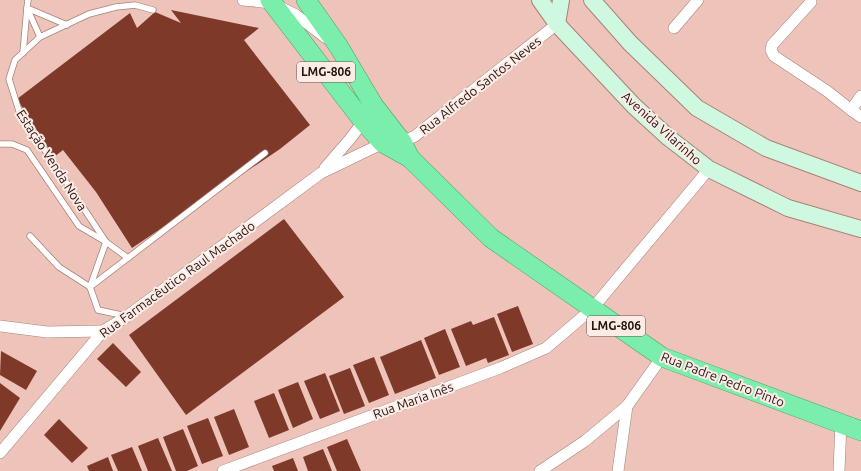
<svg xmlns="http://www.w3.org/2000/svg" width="861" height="471" font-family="Ubuntu,sans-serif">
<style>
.building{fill:#7e3929}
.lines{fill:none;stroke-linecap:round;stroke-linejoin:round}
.service-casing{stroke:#a98278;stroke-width:7}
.minor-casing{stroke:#a98278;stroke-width:12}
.secondary-casing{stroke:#a98278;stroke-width:18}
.trunk-casing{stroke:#489f68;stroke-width:20}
.service{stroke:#fff;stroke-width:5.5}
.minor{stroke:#fff;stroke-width:11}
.secondary{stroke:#cef9e0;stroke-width:16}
.trunk{stroke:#7ceeac;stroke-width:19}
.labels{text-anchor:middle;stroke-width:4;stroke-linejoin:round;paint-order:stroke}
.shield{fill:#fdebe6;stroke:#655552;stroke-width:1}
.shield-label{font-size:12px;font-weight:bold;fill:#241512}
.street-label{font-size:13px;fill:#241512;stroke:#fdebe6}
</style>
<rect width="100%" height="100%" fill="#eec3b9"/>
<!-- building -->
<g class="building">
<polygon points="171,10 259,28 244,40 310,125 280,149 132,248 96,192 63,150 54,157 17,99 130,13 137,28 155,12 181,23"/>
<polygon points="284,219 344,297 186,415 129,335"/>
<polygon points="518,306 533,344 512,352 497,314"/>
<polygon points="494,317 509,355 488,363 486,358 466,366 451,329 471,321 473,325"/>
<polygon points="445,329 460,367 439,375 424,338"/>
<polygon points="421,340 436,378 395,394 380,357"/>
<polygon points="113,343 141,372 126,387 97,359"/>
<polygon points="1,351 37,371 26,390 0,375"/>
<polygon points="374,357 389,395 369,403 353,365"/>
<polygon points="350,368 365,406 344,414 329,376"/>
<polygon points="325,373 340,411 320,419 304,381"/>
<polygon points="298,382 313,419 293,428 278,390"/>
<polygon points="0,383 20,398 0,431"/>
<polygon points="274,393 289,430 269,438 254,401"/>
<polygon points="234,409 249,447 229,455 214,417"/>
<polygon points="208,418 223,456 202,464 187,426"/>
<polygon points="59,419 88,448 72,463 44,435"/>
<polygon points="183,429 198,466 187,471 176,471 163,437"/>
<polygon points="158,438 172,471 148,471 138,446"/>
<polygon points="347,439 361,471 337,471 327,447"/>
<polygon points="132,447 142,471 118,471 111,455"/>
<polygon points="323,449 332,471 308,471 303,457"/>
<polygon points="108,457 113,471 89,471 87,466"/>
<polygon points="293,458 298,471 274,471 272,466"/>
</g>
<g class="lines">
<!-- service casing -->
<g class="service-casing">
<g id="service">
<polyline points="28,0 27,8 40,37"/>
<polyline points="23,53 27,8 67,25"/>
<polyline points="0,144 12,144 27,150 79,226 106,242 128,258"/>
<polyline points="30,236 59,267 90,287 98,310 126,316"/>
<polyline points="106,242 19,111 9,79 15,60 40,37 89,14 116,7 135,5 153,10"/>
<polyline points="90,287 265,153"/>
<polyline points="90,287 106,242"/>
</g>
</g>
<!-- minor casing -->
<g class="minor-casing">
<g id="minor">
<polyline points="243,0 272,3 296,15 326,38"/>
<polyline points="811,2 772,45 771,50 774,56 827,91 851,110 861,96"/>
<polyline points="674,28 698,0"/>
<polyline points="851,110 861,117"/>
<polyline points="325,168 350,139 366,118"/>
<polyline points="0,326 47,332 103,331"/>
<polyline points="0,453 103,331 126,317 321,173 383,143 402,142 415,136 557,24"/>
<polyline points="223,471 500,368 546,348 592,309 709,169"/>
<polyline points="540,471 585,441 627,406 662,357"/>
<polyline points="618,471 627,406"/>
<polyline points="839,471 841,423"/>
</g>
</g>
<!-- secondary casing -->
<g class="secondary-casing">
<g id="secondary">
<polyline points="540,0 557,24 634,106 669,138 709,169 788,208 861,229"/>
<polyline points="592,0 630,43 697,108 766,148 861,183"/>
<polyline points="557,24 561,0"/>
</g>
</g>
<!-- trunk casing -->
<g class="trunk-casing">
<g id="trunk">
<polyline points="270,0 363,121 383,143 410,158"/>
<polyline points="306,0 339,47 374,106 402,142 410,158 491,238 662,357 861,431"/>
</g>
</g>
<!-- service -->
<use href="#service" class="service"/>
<!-- minor -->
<use href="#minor" class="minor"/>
<!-- secondary -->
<use href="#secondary" class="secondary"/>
<!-- trunk -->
<use href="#trunk" class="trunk"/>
</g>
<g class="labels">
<!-- shield labels -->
<g class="shield">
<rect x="297" y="62" width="58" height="20" rx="3"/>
<rect x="587" y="316" width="58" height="20" rx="3"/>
</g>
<g class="shield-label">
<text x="326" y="76">LMG-806</text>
<text x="616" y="330">LMG-806</text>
</g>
<!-- street labels -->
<g class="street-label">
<text transform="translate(480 85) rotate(-38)" y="5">Rua Alfredo Santos Neves</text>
<text transform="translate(662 128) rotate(42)" y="5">Avenida Vilarinho</text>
<text transform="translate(52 160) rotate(57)" y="5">Estação Venda Nova</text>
<text transform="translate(177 279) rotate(-36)" y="5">Rua Farmacêutico Raul Machado</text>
<text transform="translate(723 379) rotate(21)" y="5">Rua Padre Pedro Pinto</text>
<text transform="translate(413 400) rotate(-20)" y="5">Rua Maria Inês</text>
</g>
</g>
</svg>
